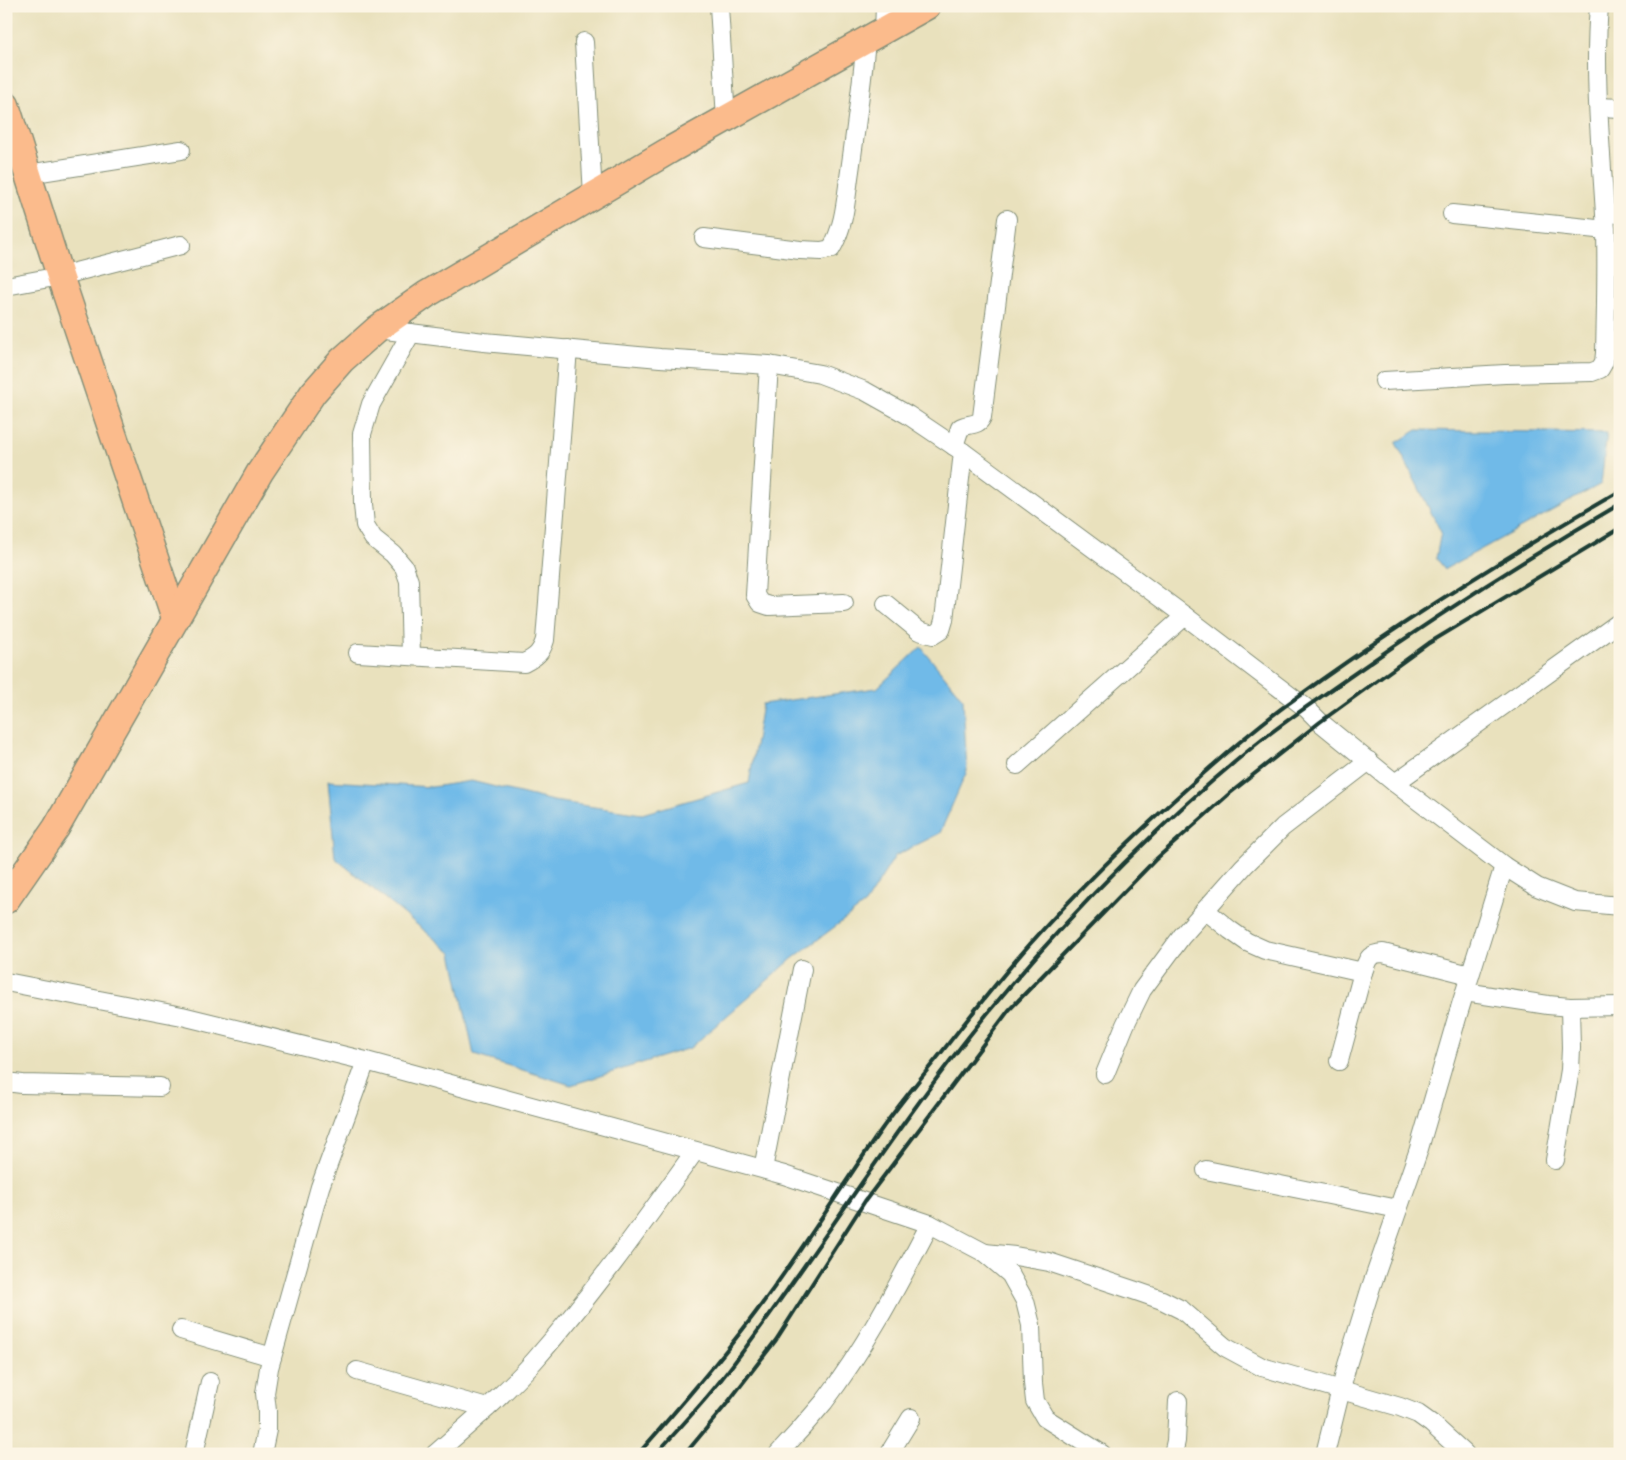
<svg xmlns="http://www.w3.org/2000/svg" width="1626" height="1460" font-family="'Comic Neue',sans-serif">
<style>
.water{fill:#70bae8;stroke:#487c8e}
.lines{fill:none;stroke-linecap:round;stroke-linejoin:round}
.minor-casing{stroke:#848f78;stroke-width:20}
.highway-casing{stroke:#848f78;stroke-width:29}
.minor{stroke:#fff;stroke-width:18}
.highway{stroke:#fbbb8c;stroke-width:26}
.rail{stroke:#1f3d34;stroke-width:4}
</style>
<rect width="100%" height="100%" fill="#fcf5e5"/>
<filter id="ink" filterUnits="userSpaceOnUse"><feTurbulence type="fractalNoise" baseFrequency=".02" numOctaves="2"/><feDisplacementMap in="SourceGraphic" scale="10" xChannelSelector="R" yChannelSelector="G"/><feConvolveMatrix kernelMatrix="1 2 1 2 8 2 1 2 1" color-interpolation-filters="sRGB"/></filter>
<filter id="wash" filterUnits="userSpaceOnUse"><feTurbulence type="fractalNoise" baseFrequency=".0096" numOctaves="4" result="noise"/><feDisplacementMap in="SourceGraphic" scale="20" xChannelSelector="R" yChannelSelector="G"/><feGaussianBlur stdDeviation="1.12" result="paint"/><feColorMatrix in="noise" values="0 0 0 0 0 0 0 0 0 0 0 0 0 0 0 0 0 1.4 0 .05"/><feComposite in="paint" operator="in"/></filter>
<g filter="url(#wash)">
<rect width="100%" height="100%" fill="#e9e1bd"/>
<!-- water -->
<g class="water">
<polygon points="1417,430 1607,433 1601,484 1445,569 1436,558 1441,532 1396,443"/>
<polygon points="921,647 963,699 967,771 940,833 895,856 865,904 792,959 690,1048 571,1085 474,1055 452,953 335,858 328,781 432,787 471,781 553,801 642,814 749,783 762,704 877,688"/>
</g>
</g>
<g filter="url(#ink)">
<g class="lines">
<!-- minor casing -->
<g class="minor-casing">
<g id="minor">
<polyline points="719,6 726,119"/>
<polyline points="884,30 885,6"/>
<polyline points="584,42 593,195"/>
<polyline points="1599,107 1620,108"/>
<polyline points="28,174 181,150"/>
<polyline points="1605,213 1620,214"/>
<polyline points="1452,214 1606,230"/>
<path d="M704 238 800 250 821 251 831 249C845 226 846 197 850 171 856 127 862 84 866 40"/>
<polyline points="6,286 60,276 181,245"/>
<polyline points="377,329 484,342 660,358 769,365 820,374 865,391 908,415 963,452 1185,616 1306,708 1320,722 1395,783 1504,866 1537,887 1575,902 1620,906"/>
<polyline points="411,333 371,404 362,434 363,504 365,525 373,538 393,554 404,567 409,581 411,656"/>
<polyline points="769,365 755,595 760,603 769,606 844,603"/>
<path d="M1384 381 1505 374 1592 372 1600 369 1604 362 1605 353C1606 312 1607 271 1606 231 1602 156 1593 81 1599 6"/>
<path d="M954 446 960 428C967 423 978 427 982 417L1007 219"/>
<polyline points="886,604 919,631 933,635 941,630 944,620 963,452"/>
<path d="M358 653 524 663C536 657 541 653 545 640L568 349"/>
<polyline points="1017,765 1185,616"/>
<polyline points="1395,783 1620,622"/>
<path d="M1205 910 1230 930 1247 942 1265 950 1363 972C1368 959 1368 954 1383 953L1470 975"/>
<polyline points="6,982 182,1016 366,1061 784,1175 930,1224 985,1253 1010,1274 1025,1301 1031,1325 1033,1383 1035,1401 1045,1418 1102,1454"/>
<polyline points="1465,992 1548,1005 1570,1007 1620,1006"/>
<polyline points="1339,1061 1363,972"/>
<polyline points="1105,1074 1125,1025 1142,990 1182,936 1244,866 1283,827 1369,761"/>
<polyline points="6,1082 22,1084 160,1087"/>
<polyline points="1555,1160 1570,1070 1571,1048 1570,1007"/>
<polyline points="763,1169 802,969"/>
<polyline points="1206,1170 1398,1209"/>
<polyline points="985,1253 1015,1256 1049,1262 1139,1292 1162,1300 1182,1310 1225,1347 1262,1367 1400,1407 1418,1414 1432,1424 1465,1454"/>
<polyline points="181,1330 272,1357"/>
<polyline points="357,1371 487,1408"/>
<polyline points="194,1454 210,1382"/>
<polyline points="262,1454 267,1430 267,1411 265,1393 269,1368 320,1187 366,1061"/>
<path d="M435 1454C469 1424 505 1394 535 1360 593 1294 644 1222 695 1151"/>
<path d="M778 1454C794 1437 809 1420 824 1402 866 1347 898 1285 930 1224"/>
<polyline points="889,1454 911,1418"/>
<polyline points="1173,1454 1176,1441 1178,1401"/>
<polyline points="1325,1454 1347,1365 1371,1287 1418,1152 1459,1011 1504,866"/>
</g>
</g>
<!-- highway casing -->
<g class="highway-casing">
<g id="highway">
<polyline points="6,105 60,276 175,618"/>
<polyline points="6,900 56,828 260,472 313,393 342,360 377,329 427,294 670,150 927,6"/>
</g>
</g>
<!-- minor -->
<use href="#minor" class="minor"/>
<!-- highway -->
<use href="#highway" class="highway"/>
<!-- rail -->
<g class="rail">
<path d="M638 1454C677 1410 715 1366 750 1320 797 1259 837 1193 881 1130 900 1103 921 1078 941 1053 970 1016 999 979 1030 944 1078 890 1129 840 1183 792 1219 759 1256 726 1296 698 1400 622 1509 555 1620 491"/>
<path d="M656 1454C673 1435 690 1417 707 1397 739 1359 768 1317 797 1276 860 1186 921 1094 991 1009 1068 916 1154 828 1248 751 1279 725 1314 702 1348 678 1436 616 1527 558 1620 504"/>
<polyline points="685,1454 725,1406 776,1340 865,1201 1009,1010 1155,860 1229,794 1320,722 1429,643 1620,528"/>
</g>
</g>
</g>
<!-- margin -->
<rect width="1626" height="1460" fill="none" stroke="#fcf5e5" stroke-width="25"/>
</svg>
